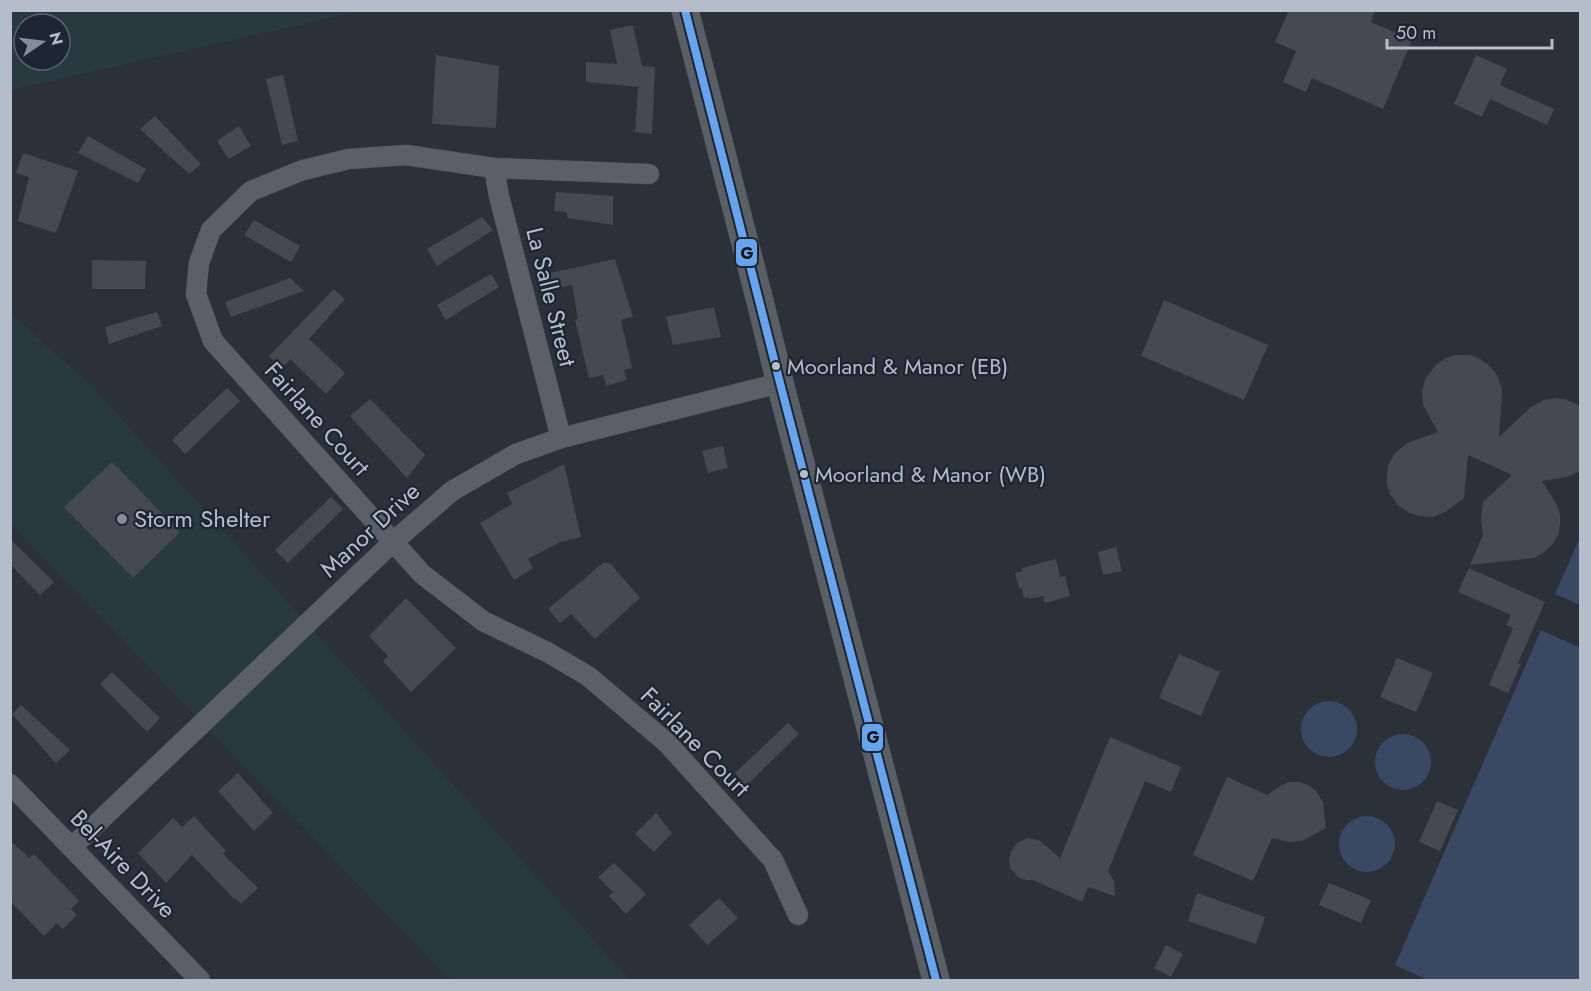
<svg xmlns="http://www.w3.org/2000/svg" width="1591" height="991" font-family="Jost,sans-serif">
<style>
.green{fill:#283a3f;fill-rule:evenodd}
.water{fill:#394964}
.building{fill:#454951}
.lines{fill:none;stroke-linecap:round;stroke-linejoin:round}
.street-casing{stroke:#474b52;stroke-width:21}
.secondary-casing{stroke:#474b52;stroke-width:28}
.street{stroke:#5b5f67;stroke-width:20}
.secondary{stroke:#5a5e65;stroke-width:27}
.bus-1-casing{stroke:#1e2634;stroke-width:12}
.bus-1{stroke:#66a4ee;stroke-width:8}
.bus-dot{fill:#b5bcca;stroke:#1e2634;stroke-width:2}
.poi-dot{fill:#858b97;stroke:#1e2634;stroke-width:2}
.labels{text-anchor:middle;stroke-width:4.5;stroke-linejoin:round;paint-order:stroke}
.bus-label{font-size:22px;fill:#b5bcca;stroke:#1e2634;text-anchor:start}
.street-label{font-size:24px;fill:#b5bcca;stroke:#1e2634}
.poi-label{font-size:24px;fill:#b5bcca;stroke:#1e2634;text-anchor:start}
.line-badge{stroke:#1e2634;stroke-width:2}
.pale-badge-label{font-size:16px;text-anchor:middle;font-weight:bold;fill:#111}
</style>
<rect width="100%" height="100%" fill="#2b3039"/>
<!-- green -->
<g class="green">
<path d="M11 10H361V11L11 90ZM24 24H60V60H24Z"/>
<polygon points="10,313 90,384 630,980 450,980 11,524"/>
</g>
<!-- water -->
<g class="water">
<polygon points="1580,537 1580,605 1555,594"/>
<polygon points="1541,630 1580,648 1580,980 1427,980 1395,965"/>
<circle cx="1329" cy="729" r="28"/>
<circle cx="1403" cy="762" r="28"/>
<circle cx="1367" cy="844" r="28"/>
</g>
<!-- building -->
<g class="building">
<polygon points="1289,10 1375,10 1371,22 1412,40 1383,109 1312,78 1306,92 1283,82 1296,51 1275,42"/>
<polygon points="633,25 642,66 655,67 652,134 635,132 638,87 586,82 586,62 617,64 610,30"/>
<polygon points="436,55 499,66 496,128 432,124"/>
<polygon points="1476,55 1507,69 1500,85 1554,109 1547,125 1490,99 1482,117 1454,104"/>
<polygon points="283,75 298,141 282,145 266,79"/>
<polygon points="155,116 201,164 189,174 140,129"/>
<polygon points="239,126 251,146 229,159 217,141"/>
<polygon points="88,136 146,169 138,183 78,153"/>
<polygon points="23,153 78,171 56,233 18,221 29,177 16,173"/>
<polygon points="556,192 613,196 613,225 568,218 566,212 554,211"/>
<polygon points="482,217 493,230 437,266 427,249"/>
<polygon points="254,220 300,246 291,262 244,235"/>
<polygon points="615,259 633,317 621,320 632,368 624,370 627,380 606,386 603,375 589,378 575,320 578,319 572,285 554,289 550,273"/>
<polygon points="92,260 146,261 145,289 92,289"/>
<polygon points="491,274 499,287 446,320 437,305"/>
<polygon points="290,278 304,291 231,317 225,302"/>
<polygon points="334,289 345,299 309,339 345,373 326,394 290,359 281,369 269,356"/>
<polygon points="1164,300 1268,345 1244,400 1141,356"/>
<polygon points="714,307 721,337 673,345 666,317"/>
<polygon points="157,312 162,326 109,344 105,327"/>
<polygon points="1456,355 1470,355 1480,359 1488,365 1497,375 1502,389 1502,395 1499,437 1531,407 1544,400 1554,398 1564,399 1581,406 1581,471 1567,477 1542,481 1557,505 1560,514 1560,525 1558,535 1553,544 1543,553 1534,558 1470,565 1483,535 1481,520 1483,502 1512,475 1468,455 1464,498 1445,512 1433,517 1419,516 1409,513 1398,505 1390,494 1387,484 1387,473 1388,466 1394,454 1407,443 1438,432 1423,405 1422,391 1426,377 1437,364 1446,358"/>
<polygon points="227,388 240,401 185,454 172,440"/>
<polygon points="370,399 425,455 407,478 350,416"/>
<polygon points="723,446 728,468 708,473 702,451"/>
<polygon points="112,462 180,532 133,578 64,507"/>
<polygon points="564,464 581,537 560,542 528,559 533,568 514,580 480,523 512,504 507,493"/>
<polygon points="331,497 343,509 288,563 275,550"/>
<polygon points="10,539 54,582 40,595 10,564"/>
<polygon points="1116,547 1122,571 1103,575 1098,552"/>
<polygon points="1056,559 1060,577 1065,576 1070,596 1045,603 1043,596 1029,599 1029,597 1024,598 1022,588 1019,589 1015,573 1022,571 1022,568"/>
<polygon points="603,563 610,563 640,598 595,639 571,614 560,623 548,609"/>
<polygon points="1469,568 1545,602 1518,663 1521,664 1508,693 1489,685 1513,628 1506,625 1511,615 1458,592"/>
<polygon points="406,598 456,648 411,692 383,661 388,656 369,636"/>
<polygon points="1179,654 1220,672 1201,716 1159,698"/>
<polygon points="1397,658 1433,673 1416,712 1380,697"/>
<polygon points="112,672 160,718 147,732 100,684"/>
<polygon points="21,705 70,750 56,763 12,714"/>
<polygon points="788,723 799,734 746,786 735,773"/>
<polygon points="1110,737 1181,767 1171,792 1145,781 1108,871 1114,881 1115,896 1088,887 1082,902 1033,880 1026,880 1019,878 1010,868 1009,859 1011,852 1017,843 1027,838 1034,839 1040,841 1060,858"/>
<polygon points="238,773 273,813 254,831 218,791"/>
<polygon points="1227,777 1267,795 1280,786 1289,782 1300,782 1310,786 1316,791 1323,802 1326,828 1302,841 1289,842 1272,838 1253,881 1193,855"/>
<polygon points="1437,801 1458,810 1440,851 1419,842"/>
<polygon points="656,813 672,833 654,852 635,834"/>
<polygon points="194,816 226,851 223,854 258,888 241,904 235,898 234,899 192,855 166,883 138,853 173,818 182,827"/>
<polygon points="10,840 29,858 34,854 79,901 71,909 77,915 63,929 57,923 44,936 10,901"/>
<polygon points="614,863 646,894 626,914 609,896 613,892 598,877"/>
<polygon points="1329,883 1371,900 1361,923 1319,905"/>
<polygon points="1197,893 1265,917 1256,944 1188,921"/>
<polygon points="719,898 738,918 707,945 689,925"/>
<polygon points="1166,945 1183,954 1171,977 1154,968"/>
</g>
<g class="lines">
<!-- street casing -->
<g class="street-casing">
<g id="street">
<polyline points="494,168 499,196 561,438"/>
<polyline points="649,174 494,168 406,155 349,159 303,170 251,191 211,230 199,263 196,294 213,341 422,574 483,621 549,653 588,676 667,743 773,860 798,915"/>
<polyline points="10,784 200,980"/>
<polyline points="72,847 393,542 452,491 516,454 561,438 780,383"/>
</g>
</g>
<!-- secondary casing -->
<g class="secondary-casing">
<polyline id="secondary" points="685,10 762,309 780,383 936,980"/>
</g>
<!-- street -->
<use href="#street" class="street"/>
<!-- secondary -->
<use href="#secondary" class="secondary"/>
<!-- bus-1 casing -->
<g class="bus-1-casing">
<polyline id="bus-1" points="685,10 780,383 936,980"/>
</g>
<!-- bus-1 -->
<use href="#bus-1" class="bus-1"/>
</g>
<!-- markers -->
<g class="bus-dot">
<circle cx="776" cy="366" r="5"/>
<circle cx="804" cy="474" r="5"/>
</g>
<circle class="poi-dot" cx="122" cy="519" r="6"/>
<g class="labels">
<!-- bus labels -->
<g class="bus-label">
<text x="787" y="374">Moorland &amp; Manor (EB)</text>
<text x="815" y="482">Moorland &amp; Manor (WB)</text>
</g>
<!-- street labels -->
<g class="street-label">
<text transform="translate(551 297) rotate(76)" y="8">La Salle Street</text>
<text transform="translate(317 419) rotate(48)" y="8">Fairlane Court</text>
<text transform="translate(370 530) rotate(-43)" y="8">Manor Drive</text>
<text transform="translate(695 742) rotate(45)" y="8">Fairlane Court</text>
<text transform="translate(123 864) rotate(46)" y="8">Bel-Aire Drive</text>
</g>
<!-- poi labels -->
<g class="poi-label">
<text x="134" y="527">Storm Shelter</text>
</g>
</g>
<g class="line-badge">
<rect x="735" y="238" width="23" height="29" rx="6" fill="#66a4ee"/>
<rect x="861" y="723" width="23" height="29" rx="6" fill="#66a4ee"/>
</g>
<g class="pale-badge-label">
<text x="747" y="259">G</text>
<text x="873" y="743">G</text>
</g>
<!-- border -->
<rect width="1591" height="991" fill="none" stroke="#b5bcca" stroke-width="24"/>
<!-- north arrow -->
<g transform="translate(42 42) rotate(76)"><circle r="28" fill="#1e2634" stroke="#5a6270" stroke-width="1.5"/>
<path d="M0-4.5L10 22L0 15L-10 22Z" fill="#858b97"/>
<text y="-9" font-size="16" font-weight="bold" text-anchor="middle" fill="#b5bcca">N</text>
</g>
<!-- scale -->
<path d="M1387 39v9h165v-9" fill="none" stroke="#b5bcca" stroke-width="3"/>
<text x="1396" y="39" font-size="18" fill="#b5bcca" stroke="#1e2634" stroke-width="4.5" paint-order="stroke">50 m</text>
</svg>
